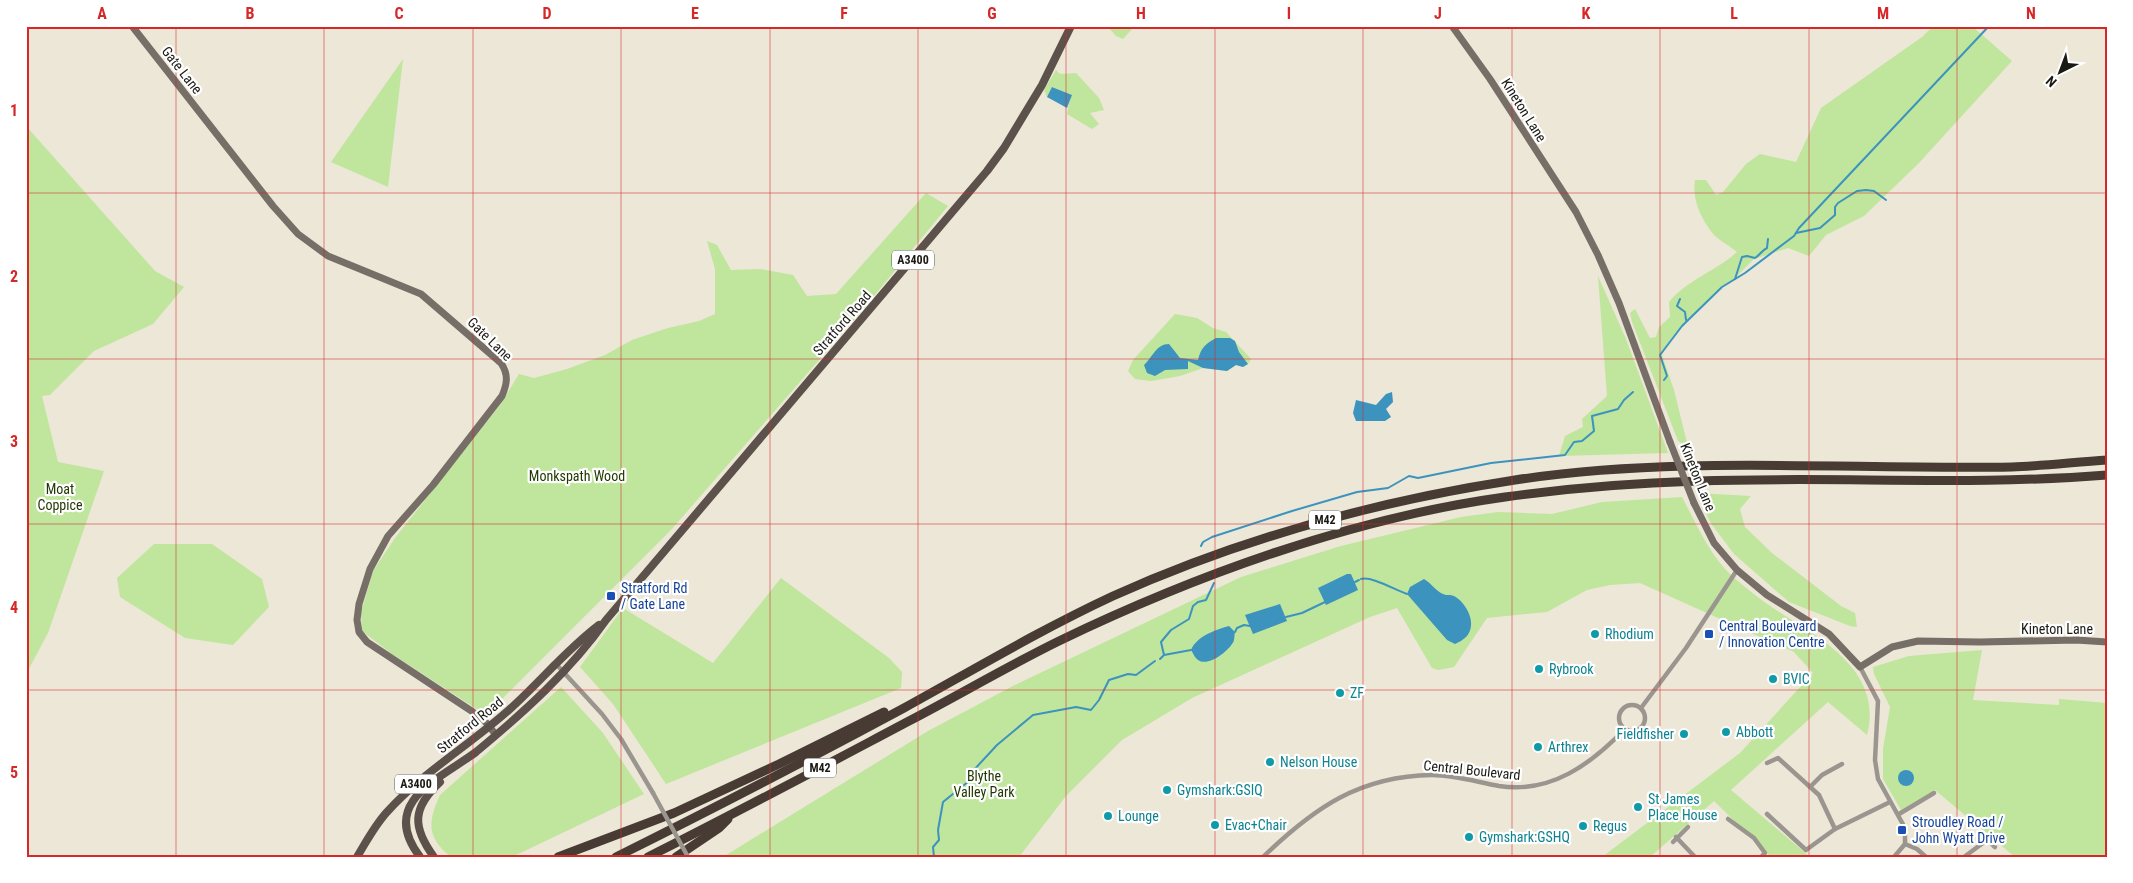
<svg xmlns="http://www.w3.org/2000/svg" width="2133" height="883" font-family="'Roboto Condensed',sans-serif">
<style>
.green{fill:#c0e59d}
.water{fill:#3c93be}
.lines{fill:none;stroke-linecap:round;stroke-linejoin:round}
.stream{stroke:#3c93be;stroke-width:2}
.street{stroke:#9b9590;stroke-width:4.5}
.secondary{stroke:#766e67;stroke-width:7}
.primary{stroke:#5d524b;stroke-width:8}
.highway{stroke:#473b33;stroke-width:9}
.street-bridge{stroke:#9b9590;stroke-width:4.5}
.secondary-bridge{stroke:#766e67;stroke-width:7}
.grid{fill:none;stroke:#d62828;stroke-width:1;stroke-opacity:0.55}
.transit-dot{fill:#1a4fb4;stroke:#fff;stroke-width:2}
.culture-dot{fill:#0f9aa8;stroke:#fff;stroke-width:2}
.labels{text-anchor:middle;stroke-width:4.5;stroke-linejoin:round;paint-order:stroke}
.shield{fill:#fff;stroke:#5f5e5a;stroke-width:1}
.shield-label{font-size:12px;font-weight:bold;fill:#1b1913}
.street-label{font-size:14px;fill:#1b1913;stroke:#fff}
.park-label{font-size:14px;fill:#223903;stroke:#fff}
.transit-label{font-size:14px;fill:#164399;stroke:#fff;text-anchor:start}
.culture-label{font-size:14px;fill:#0d838f;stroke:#fff;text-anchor:start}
.neatline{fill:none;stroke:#d62828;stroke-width:2}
.grid-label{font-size:16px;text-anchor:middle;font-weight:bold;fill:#d62828}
</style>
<rect width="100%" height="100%" fill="#ece7d7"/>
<!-- green -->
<g class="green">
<polygon points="1107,26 1135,26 1123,39 1116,36"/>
<path d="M1933 26H1972L2012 61 1918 164 1864 216 1826 235 1809 256 1788 248 1754 259 1732 281 1722 287 1682 326 1667 344 1662 355 1674 390 1688 447 1678 441 1632 322 1630 313 1635 309 1650 338 1656 337 1659 327 1670 317 1669 302C1687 280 1716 271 1737 252 1730 246 1720 241 1714 235 1701 219 1692 201 1695 180H1706L1716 195 1723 192 1746 164 1760 154 1796 162 1821 108 1922 37Z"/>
<polygon points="403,59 388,187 331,162"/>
<polygon points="1056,70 1060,74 1076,73 1099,98 1104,110 1090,113 1099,124 1092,129 1067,114 1071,95 1053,87 1047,97 1044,90"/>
<polygon points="26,126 155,271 184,287 153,324 94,351 50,395 42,396 58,462 104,471 48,633 26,674"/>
<polygon points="926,193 948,206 860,313 671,530 486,715 392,654 362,631 361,612 373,571 395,538 500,405 519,374 534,378 567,369 605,355 632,340 668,328 699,321 715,314 715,269 707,241 717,245 731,270 761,269 793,275 807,296 836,294"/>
<polygon points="1598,276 1626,339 1668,453 1559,456 1565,436 1583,427 1582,419 1607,396"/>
<polygon points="1175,314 1197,318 1213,328 1226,332 1251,359 1248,364 1243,367 1236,365 1227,371 1203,368 1180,376 1151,381 1135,379 1128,371 1133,360"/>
<polygon points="1697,493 1751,496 1740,509 1745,527 1772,553 1841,606 1855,613 1857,627 1850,626 1789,602 1734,554 1710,522"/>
<path d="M1682 497C1697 525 1709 555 1733 577 1746 588 1761 600 1776 610 1820 638 1884 671 1867 735L1828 702 1731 790 1810 857H1771L1714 801 1650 857H1602L1740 753 1813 673 1794 652 1640 583 1610 585 1587 590 1547 612 1487 618 1454 667 1438 670 1432 668 1397 608 1370 617 1192 698 1122 740 1066 796 1019 857H723L928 731 1013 686 1241 577 1341 546 1461 517 1498 512 1552 514 1602 502Z"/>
<polygon points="154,544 212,544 262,579 269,607 233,645 185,638 120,597 117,578"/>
<polygon points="781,578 889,658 902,672 901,688 666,784 613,704 580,667 623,608 713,663"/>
<polygon points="1982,650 1973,700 2059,705 2059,699 2107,703 2107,857 2015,857 1935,790 1901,810 1883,779 1883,749 1890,707 1874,674 1873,667 1909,656"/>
<path d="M561 687 603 733 644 794 512 857H451C426 838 428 821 440 795Z"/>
</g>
<!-- water -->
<g class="water">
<polygon points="1052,87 1072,95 1067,108 1047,97"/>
<path d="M1216 338H1230L1235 341 1239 352 1248 364 1243 367 1236 365 1227 371 1203 368 1188 361V369L1165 370 1155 376 1147 373 1144 365C1153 357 1156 344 1169 344L1180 358 1198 360C1201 348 1205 344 1216 338Z"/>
<polygon points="1392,392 1393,402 1386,409 1391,417 1385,421 1356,421 1353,413 1356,400 1376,405 1386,394"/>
<polygon points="1347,574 1351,574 1358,590 1326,605 1318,588"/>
<path d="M1424 579C1431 583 1436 591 1443 594 1447 596 1450 594 1454 596 1467 603 1478 625 1466 637 1463 640 1459 642 1455 644L1447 640 1407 594 1410 587Z"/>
<polygon points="1280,604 1287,621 1253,634 1245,615"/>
<path d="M1229 626 1235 632C1234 636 1235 641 1232 644 1227 652 1208 667 1198 660 1195 658 1193 653 1191 650 1197 636 1215 630 1229 626Z"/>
<circle cx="1906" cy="778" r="8"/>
</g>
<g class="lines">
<!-- stream -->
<g class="stream">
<polyline points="1796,233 1820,228 1835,215 1835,207 1838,203 1857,191 1866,190 1874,191 1886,200"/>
<path d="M1735 279 1742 257 1747 256 1755 258C1760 255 1761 251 1767 248L1768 239"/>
<polyline points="1680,299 1677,306 1685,312 1686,320"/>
<polyline points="1664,380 1667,376 1660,355 1682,326 1722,287 1745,273 1794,236 1799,228 1989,26"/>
<polyline points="1201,546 1203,542 1212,537 1292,511 1357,492 1388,488 1409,476 1418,478 1491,463 1565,455 1574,442 1582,441 1594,431 1592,416 1618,409 1624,400 1633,392"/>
<path d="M1361 579C1372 576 1395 590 1407 594"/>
<polyline points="1355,582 1359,580"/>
<polyline points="1286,617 1302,613 1325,602"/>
<polyline points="1235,632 1237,628 1244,625 1250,626"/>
<polyline points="1164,655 1191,650"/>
<polyline points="1160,659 1164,655 1161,642 1171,630 1189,619 1193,606 1198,602 1206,600 1214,583"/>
<polyline points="934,857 933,847 939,840 938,830 943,802 969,781 972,772 997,745 1033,715 1076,707 1091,710 1099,700 1109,680 1128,674 1136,675 1155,661"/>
</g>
<!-- street -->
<g class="street">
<polyline points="556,664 602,714 621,739 653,793"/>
<polyline points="1860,667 1878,701 1875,760 1878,779 1905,828 1905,844 1894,857"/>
<circle cx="1632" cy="718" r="13"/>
<polyline points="1641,708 1686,648 1737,570"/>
<polyline points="1767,763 1778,758 1819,795 1835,829"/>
<polyline points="1810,787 1822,775 1842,764"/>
<polyline points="1767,814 1806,850 1835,829 1890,802"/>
<polyline points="1899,814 1934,793"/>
<polyline points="1728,819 1754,838 1765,853 1761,857"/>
<polyline points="1980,833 1995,847"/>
<polyline points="1676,837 1695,857"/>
<polyline points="1673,842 1688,827"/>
<polyline points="1905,844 1917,849 1926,857"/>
<path d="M1263 857C1314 808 1359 776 1432 775 1455 775 1477 782 1499 786 1551 794 1591 764 1625 729"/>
<polyline points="1964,857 1987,840"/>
</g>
<!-- secondary -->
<g class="secondary">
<path d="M132 26 273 206 298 234 328 256 421 294 501 363C509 375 507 384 502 396L433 485 388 536 370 569 359 604 357 620 359 632 367 642 473 712 484 720 496 735"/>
<polyline points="1452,26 1490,79 1576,212 1598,255 1619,303 1670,442"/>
<polyline points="1694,503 1714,543 1737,570 1767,595 1829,634 1860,667 1892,647 1918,641 1980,642 2076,640 2107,642"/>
</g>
<!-- primary -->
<g class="primary">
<path d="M357 857C366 842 375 825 387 812 423 772 470 745 510 709 540 682 566 650 599 625"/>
<path d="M420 857C407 840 400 820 413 801 423 784 459 765 476 752 523 713 571 670 606 620L987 171 1004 148 1042 85 1071 26"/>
<path d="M434 857C412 827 412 808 440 782"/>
</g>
<!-- highway -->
<g class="highway">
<polyline points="558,857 674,813 779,764 884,712"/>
<path d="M616 857C713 809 809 759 904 708 973 670 1042 629 1113 596 1240 539 1378 501 1515 480 1680 455 1846 470 2012 467 2044 466 2075 462 2107 460"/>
<path d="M648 857C736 813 822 767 909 721 959 695 1008 666 1059 641 1196 575 1353 518 1505 497 1569 488 1633 483 1698 481 1834 476 1970 486 2107 475"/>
<polyline points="676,857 719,828 728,819"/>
</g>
<!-- street-bridge -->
<polyline class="street-bridge" points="653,793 688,857"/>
<!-- secondary-bridge -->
<polyline class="secondary-bridge" points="1670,442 1694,503"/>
</g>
<!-- grid -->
<path class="grid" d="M176 26V857M324 26V857M473 26V857M621 26V857M770 26V857M918 26V857M1066 26V857M1215 26V857M1363 26V857M1512 26V857M1660 26V857M1809 26V857M1957 26V857M26 193H2107M26 359H2107M26 524H2107M26 690H2107"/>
<!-- markers -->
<g class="transit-dot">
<rect x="606" y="591" width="10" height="10" rx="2.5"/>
<rect x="1704" y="629" width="10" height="10" rx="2.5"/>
<rect x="1897" y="825" width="10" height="10" rx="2.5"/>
</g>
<g class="culture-dot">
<circle cx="1595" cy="634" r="5"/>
<circle cx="1539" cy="669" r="5"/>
<circle cx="1773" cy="679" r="5"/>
<circle cx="1340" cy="693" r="5"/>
<circle cx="1726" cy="732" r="5"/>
<circle cx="1684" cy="734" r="5"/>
<circle cx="1538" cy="747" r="5"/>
<circle cx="1270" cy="762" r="5"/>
<circle cx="1167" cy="790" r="5"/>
<circle cx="1638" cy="807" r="5"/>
<circle cx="1108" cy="816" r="5"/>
<circle cx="1215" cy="825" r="5"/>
<circle cx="1583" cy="826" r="5"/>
<circle cx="1469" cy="837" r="5"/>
</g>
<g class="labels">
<!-- shield labels -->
<g class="shield">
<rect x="892" y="250.5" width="42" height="19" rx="4"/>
<rect x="1309" y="510.5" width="32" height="19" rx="4"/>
<rect x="804" y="758.5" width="32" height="19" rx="4"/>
<rect x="395" y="774.5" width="42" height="19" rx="4"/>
</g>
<g class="shield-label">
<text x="913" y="264">A3400</text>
<text x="1325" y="524">M42</text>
<text x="820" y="772">M42</text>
<text x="416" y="788">A3400</text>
</g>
<!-- street labels -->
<g class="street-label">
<text transform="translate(182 70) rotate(52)" y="5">Gate Lane</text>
<text transform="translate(1524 110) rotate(58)" y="5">Kineton Lane</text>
<text transform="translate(842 323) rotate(-49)" y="5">Stratford Road</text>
<text transform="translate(490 339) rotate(44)" y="5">Gate Lane</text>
<text transform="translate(1698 477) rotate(68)" y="5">Kineton Lane</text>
<text x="2057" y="634">Kineton Lane</text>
<text transform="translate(470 725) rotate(-39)" y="5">Stratford Road</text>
<text transform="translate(1472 770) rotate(6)" y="5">Central Boulevard</text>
</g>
<!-- park labels -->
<g class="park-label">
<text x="577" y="481">Monkspath Wood</text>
<text x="60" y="494">Moat<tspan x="60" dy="16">Coppice</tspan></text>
<text x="984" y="781">Blythe<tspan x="984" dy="16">Valley Park</tspan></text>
</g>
<!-- transit labels -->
<g class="transit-label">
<text x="621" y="593">Stratford Rd<tspan x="621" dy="16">/ Gate Lane</tspan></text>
<text x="1719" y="631">Central Boulevard<tspan x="1719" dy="16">/ Innovation Centre</tspan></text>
<text x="1912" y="827">Stroudley Road /<tspan x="1912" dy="16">John Wyatt Drive</tspan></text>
</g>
<!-- culture labels -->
<g class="culture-label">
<text x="1605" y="639">Rhodium</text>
<text x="1549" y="674">Rybrook</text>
<text x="1783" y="684">BVIC</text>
<text x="1350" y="698">ZF</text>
<text x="1736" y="737">Abbott</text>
<text x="1674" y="739" text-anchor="end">Fieldfisher</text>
<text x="1548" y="752">Arthrex</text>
<text x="1280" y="767">Nelson House</text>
<text x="1177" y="795">Gymshark:GSIQ</text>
<text x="1648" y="804">St James<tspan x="1648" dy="16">Place House</tspan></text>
<text x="1118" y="821">Lounge</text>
<text x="1225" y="830">Evac+Chair</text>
<text x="1593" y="831">Regus</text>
<text x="1479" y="842">Gymshark:GSHQ</text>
</g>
</g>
<!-- border -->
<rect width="2133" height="883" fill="none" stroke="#ffffff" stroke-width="55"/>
<!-- north arrow -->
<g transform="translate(2060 72) rotate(222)" stroke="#ffffff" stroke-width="4" paint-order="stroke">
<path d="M0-4L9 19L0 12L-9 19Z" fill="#1b1913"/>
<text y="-8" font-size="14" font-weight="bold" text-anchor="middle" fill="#1b1913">N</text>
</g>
<rect x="28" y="28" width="2078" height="828" class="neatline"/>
<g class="grid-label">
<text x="102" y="19">A</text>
<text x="250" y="19">B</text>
<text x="399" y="19">C</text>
<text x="547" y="19">D</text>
<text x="695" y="19">E</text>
<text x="844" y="19">F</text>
<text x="992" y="19">G</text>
<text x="1141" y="19">H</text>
<text x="1289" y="19">I</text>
<text x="1438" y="19">J</text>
<text x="1586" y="19">K</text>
<text x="1734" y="19">L</text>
<text x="1883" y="19">M</text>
<text x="2031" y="19">N</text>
<text x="14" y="116">1</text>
<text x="14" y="282">2</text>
<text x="14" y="447">3</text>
<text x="14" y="613">4</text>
<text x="14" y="778">5</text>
</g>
</svg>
